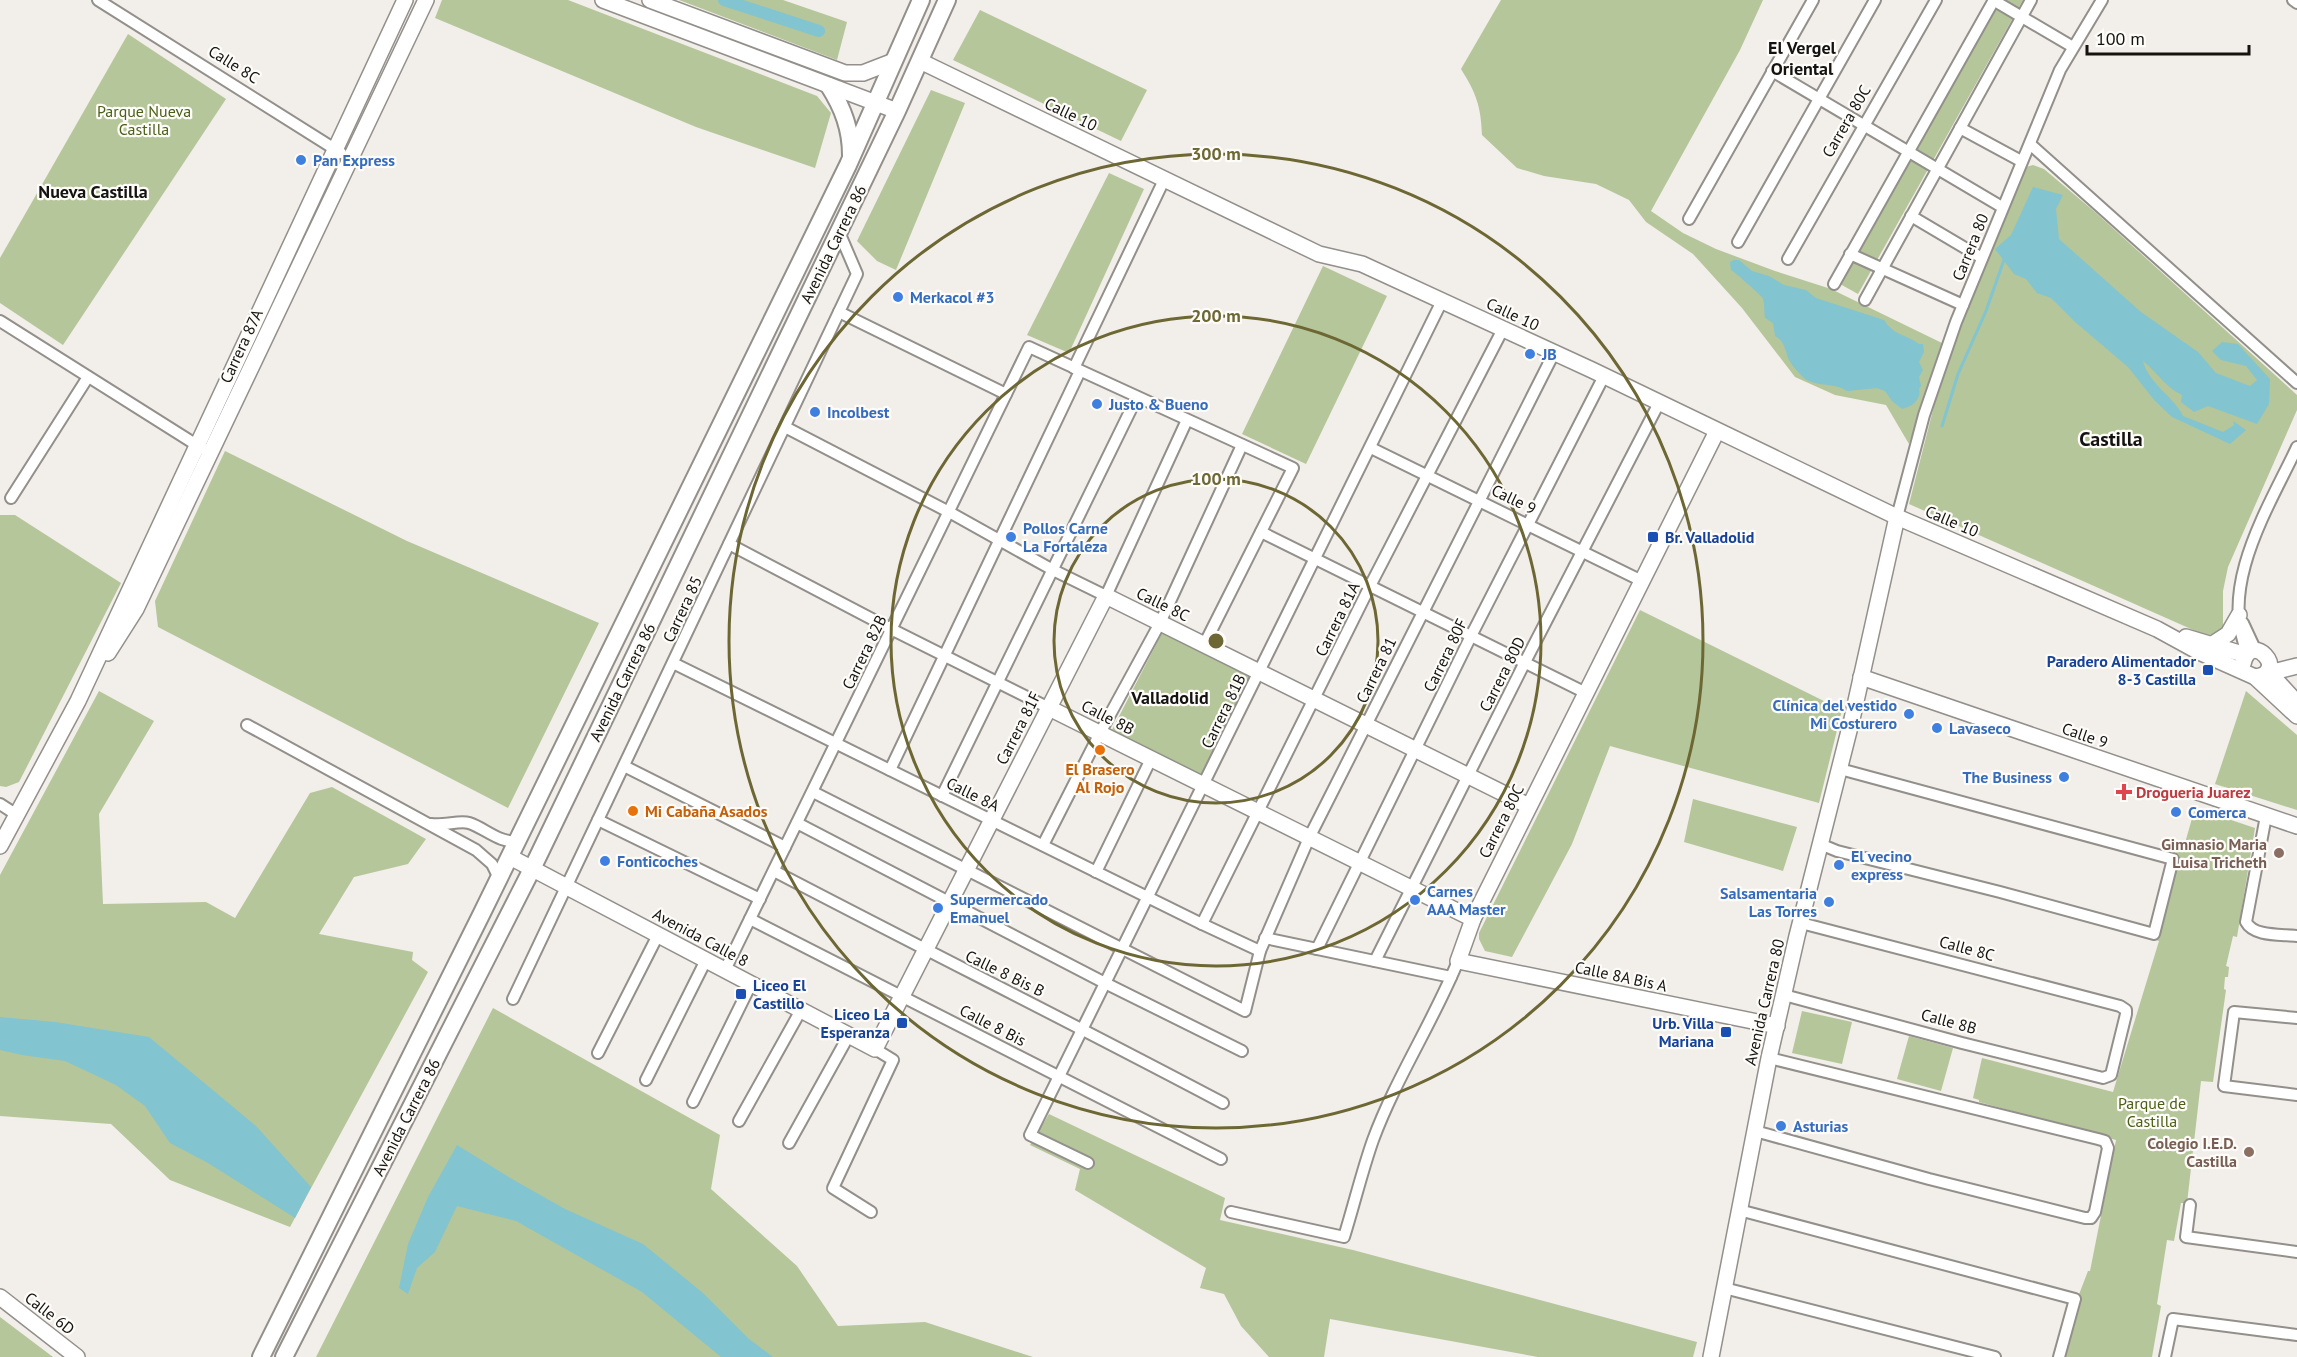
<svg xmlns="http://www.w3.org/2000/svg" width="2297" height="1357" font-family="'PT Sans',sans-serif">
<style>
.green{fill:#b5c69b}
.water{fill:#82c4d0}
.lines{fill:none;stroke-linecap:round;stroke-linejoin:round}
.stream{stroke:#82c4d0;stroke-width:3}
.canal{stroke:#82c4d0;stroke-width:12}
.street-casing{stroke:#938f8b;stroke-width:14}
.secondary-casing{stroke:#938f8b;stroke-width:18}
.primary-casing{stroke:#938f8b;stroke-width:20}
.street{stroke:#fff;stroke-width:10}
.secondary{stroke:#fff;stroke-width:15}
.primary{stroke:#fff;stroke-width:16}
.ring{fill:none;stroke:#6d6734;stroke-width:3}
.shop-dot{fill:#3f7fe0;stroke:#fefcf9;stroke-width:2}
.transit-dot{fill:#1a4fb4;stroke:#fefcf9;stroke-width:2}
.food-dot{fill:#e8710a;stroke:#fefcf9;stroke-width:2}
.health-dot{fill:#e0444e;stroke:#fefcf9;stroke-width:2}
.education-dot{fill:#8d6e63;stroke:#fefcf9;stroke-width:2}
.labels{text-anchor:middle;stroke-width:4.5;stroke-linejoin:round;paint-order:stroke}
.street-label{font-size:16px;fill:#141311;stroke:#fefcf9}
.park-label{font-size:16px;fill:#4a5f18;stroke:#fefcf9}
.shop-label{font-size:16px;font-weight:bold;fill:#366cbe;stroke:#fefcf9;text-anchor:start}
.transit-label{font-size:16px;font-weight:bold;fill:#164399;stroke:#fefcf9;text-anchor:end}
.food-label{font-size:16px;font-weight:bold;fill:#c56008;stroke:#fefcf9}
.health-label{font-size:16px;font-weight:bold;fill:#be3a42;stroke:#fefcf9;text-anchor:start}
.education-label{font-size:16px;font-weight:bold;fill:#785e54;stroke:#fefcf9;text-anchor:end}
.neighbourhood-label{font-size:18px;font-weight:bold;fill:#141311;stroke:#fefcf9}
.quarter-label{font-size:20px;font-weight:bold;fill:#141311;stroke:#fefcf9}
.centre{fill:#6d6734;stroke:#fefcf9;stroke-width:3}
.ring-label{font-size:18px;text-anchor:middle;font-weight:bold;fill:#6d6734;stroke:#fefcf9;stroke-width:4.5;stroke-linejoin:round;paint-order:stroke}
</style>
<rect width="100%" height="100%" fill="#f2eee9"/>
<!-- green -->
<g class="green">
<polygon points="442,0 568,0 817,96 831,113 815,168 696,127 435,18"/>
<polygon points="679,0 783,0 847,22 837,60"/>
<path d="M1501 0H1763L1740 50 1651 211 1683 233 1716 249 1775 271 1831 289 1942 343 1909 444 1886 405 1835 395 1795 377 1742 308 1693 254 1646 222 1629 200 1596 184 1544 176 1517 168 1482 135C1481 106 1476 93 1461 69Z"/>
<polygon points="2000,0 2023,0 1858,294 1840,284"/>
<polygon points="980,10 1147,90 1121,141 953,60"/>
<polygon points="128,34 226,99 63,345 0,303 0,258"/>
<polygon points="931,90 965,103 896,270 877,261 857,241"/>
<polygon points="2033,165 2044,169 2095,212 2297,395 2297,410 2228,567 2223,591 2223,627 2217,634 2207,635 2200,633 1909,504 1934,406 1948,358 2021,175 2026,167"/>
<polygon points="1109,173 1144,189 1069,353 1027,335"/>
<polygon points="1323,266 1387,296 1306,464 1242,434"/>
<polygon points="225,451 407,541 599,623 508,808 158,627 155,601"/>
<polygon points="0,515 15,515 121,583 19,782 6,787 0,786"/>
<polygon points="1640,610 1842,710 1819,803 1610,746 1572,844 1512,957 1485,951 1479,939 1479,933"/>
<polygon points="1163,631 1253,677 1202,776 1112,730"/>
<polygon points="99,691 154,721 99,814 103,904 206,902 235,918 310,793 332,787 426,839 408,864 354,877 319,934 413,952 412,960 428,972 290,1227 170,1180 111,1124 0,1116 0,875"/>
<polygon points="2246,691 2297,735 2297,810 2215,784"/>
<polygon points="1693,799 1797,827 1783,871 1684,842"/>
<polygon points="2195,808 2255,828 2237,937 2233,936 2226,966 2229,967 2228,977 2225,977 2224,989 2226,990 2213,1082 2201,1081 2187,1203 2181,1203 2174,1241 2167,1240 2157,1304 2161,1306 2152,1357 2062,1357 2078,1297 2088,1271 2090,1271 2116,1140 1979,1102 1979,1100 1973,1098 1982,1058 2113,1092 2159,941 2153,939 2177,849 2183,850"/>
<polygon points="493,1008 720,1135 711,1189 797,1266 838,1326 925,1322 1033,1357 316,1357"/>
<polygon points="1802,1011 1852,1022 1842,1064 1792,1053"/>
<polygon points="1909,1036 1953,1048 1941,1091 1897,1079"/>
<polygon points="1049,1114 1225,1198 1220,1220 1353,1250 1697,1342 1693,1357 1538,1357 1330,1319 1324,1357 1269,1357 1241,1326 1224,1294 1200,1288 1206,1268 1075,1190 1080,1169 1030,1145"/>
<polygon points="0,1317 53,1357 0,1357"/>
</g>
<!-- water -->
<g class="water">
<path d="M2033 187 2063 195 2056 209 2059 239 2141 312 2198 352 2216 373 2250 386 2257 380 2246 366 2221 360 2212 351 2222 342 2238 344 2270 379 2269 404 2257 424 2208 406 2194 412 2181 402 2182 395C2166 388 2157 372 2143 361 2149 384 2173 396 2183 416L2223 432 2234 425 2233 421 2246 430 2230 444 2172 417 2155 401 2128 367 2074 321 2051 298 2037 293 2026 279 2014 274 1995 249 2011 235Z"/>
<path d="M1734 260H1739L1752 271 1769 276 1784 285 1806 290 1816 298 1884 320C1894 336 1906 334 1919 344H1923L1924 352 1919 362 1923 370 1919 377 1921 386 1919 389C1922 399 1912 407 1902 409L1892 401 1885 391 1877 388 1847 391C1833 381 1812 389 1800 374 1796 370 1792 365 1789 360 1785 351 1785 341 1775 336L1773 323 1765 318C1764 312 1765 302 1762 297 1757 292 1737 274 1731 270L1730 262Z"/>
<polygon points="0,1017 55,1022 149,1037 256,1126 311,1187 295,1218 208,1163 170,1143 145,1106 116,1085 65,1061 22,1055 0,1050"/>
<polygon points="457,1145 512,1179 565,1209 643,1244 703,1293 749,1339 773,1357 721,1357 642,1292 516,1221 457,1206 435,1252 417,1268 408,1294 399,1288 408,1244 428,1197"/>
</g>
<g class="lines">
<!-- stream -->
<polyline class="stream" points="1942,426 1958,374 1986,311 2005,257"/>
<!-- canal -->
<polyline class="canal" points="724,0 819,31"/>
<!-- street casing -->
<g class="street-casing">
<g id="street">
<polyline points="98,0 341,153"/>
<polyline points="1993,0 2073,47"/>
<polyline points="2293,0 2297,3"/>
<polyline points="1772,71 2002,207"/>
<polyline points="1960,128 2021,161"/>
<polyline points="2030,144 2297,383"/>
<polyline points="1911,216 1982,258"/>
<polyline points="1689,219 1813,0"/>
<polyline points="1738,242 1875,0"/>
<polyline points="1850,254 1963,305"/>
<polyline points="1788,259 1936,0"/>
<polyline points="1834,284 1994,0"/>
<polyline points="1865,300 2031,0"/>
<polyline points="839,312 1006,394"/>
<polyline points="0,321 203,449"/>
<polyline points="1074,368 1164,180"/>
<polyline points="785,427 949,512 1053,570 1106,596 1187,420"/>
<polyline points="1371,448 1642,581"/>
<polyline points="11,498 88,377"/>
<polyline points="1897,517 1924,415 1956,322 2060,70 2102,0"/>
<polyline points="1261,532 1586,693"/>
<polyline points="729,544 891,629 1049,708"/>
<polyline points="2243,623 2256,651"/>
<path d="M2248 654C2217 587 2269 507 2297 447"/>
<polyline points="673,663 1202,924 1260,951"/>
<polyline points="247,725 476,850 492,864 499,878"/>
<polyline points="624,766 785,847"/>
<polyline points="890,770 1080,371"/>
<polyline points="813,792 1245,1011 1260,951 1309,838 1554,353"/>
<polyline points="942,796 1137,397"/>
<polyline points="0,804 17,815"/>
<path d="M2266 816 2246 922C2254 937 2281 934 2297 936"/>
<polyline points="598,820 760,899"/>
<polyline points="797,823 1105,983 1242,1051"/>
<path d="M431 824C444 826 460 820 469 823 485 828 500 844 518 841"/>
<polyline points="1820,844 1837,851 2000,892 2154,934 2173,859 1840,769"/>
<polyline points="1043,845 1100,733 1160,623 1242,445"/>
<path d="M774 871C923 949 1074 1024 1223 1103"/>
<polyline points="1096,872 1151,759"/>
<polyline points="750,919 1221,1159"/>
<polyline points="1202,924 1370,586 1503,329"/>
<polyline points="1265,938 1451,977"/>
<polyline points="1317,949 1471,636 1604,376"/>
<polyline points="1375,961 1525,662 1659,403"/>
<polyline points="725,970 1029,347 1293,468 1204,645"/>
<polyline points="1784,995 1962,1043 2103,1078 2111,1075 2126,1014 2126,1010 2120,1006 1801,923"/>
<polyline points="513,999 857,274 839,232"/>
<polyline points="2297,1018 2234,1012 2224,1086 2297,1095"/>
<polyline points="598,1053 658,935"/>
<polyline points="646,1080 706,960"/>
<polyline points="693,1102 751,984"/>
<polyline points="739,1121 801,1010"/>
<polyline points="1755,1131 1929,1179 2085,1218 2091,1218 2095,1212 2108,1148 2105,1141 2098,1139 1769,1058"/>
<polyline points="789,1143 849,1035"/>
<polyline points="1088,1163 1030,1135 1442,301"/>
<polyline points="2190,1205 2186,1237 2297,1252"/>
<polyline points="1739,1210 2075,1299 2059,1357"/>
<polyline points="871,1212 833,1188 893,1060 875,1049"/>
<path d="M1231 1212 1344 1237C1354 1205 1362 1171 1373 1140 1396 1078 1433 1022 1458 961"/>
<polyline points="1724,1288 1995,1357"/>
<polyline points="2165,1357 2173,1319 2297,1335"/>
</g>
</g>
<!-- secondary casing -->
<g class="secondary-casing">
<g id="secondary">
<polyline points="603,0 897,111"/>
<polyline points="650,0 845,73 863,73 894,61"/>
<polyline points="920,61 1319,254 1362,264 1592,370 1897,517 2157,629 2199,652 2255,677 2297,716"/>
<polyline points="1717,431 1473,919 1458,961 1777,1026"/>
<polyline points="2186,637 2246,655"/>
<polyline points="2211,645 2228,634 2239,615"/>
<polyline points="108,653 136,609 426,0"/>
<path d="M2243 664C2250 629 2291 672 2255 677"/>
<polyline points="2269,668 2277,671 2297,666"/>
<polyline points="2268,671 2297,703"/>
<polyline points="1861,677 2297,826"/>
<polyline points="1049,708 1473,919"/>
<polyline points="0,846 78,701 405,0"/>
<polyline points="510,857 875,1049 1106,596 1529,806"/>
<polyline points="0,1297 77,1357"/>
<polyline points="1711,1357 1769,1058 1797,936 1852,719 1897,517"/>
</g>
</g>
<!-- primary casing -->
<g class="primary-casing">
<g id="primary">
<path d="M829 86C843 108 851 129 851 155"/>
<polyline points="261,1357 481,915 848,165 921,0"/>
<polyline points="284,1357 532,869 897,111 947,0"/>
</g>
</g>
<!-- street -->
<use href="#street" class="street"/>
<!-- secondary -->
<use href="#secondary" class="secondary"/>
<!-- primary -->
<use href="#primary" class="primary"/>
</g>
<!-- distance rings -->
<g class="ring">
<circle cx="1216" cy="641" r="162"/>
<circle cx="1216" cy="641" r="325"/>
<circle cx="1216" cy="641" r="487"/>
</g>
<!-- markers -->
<g class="shop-dot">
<circle cx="301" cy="160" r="6"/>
<circle cx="898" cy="297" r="6"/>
<circle cx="1530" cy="354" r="6"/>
<circle cx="1097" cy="404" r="6"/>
<circle cx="815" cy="412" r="6"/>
<circle cx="1011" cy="537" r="6"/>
<circle cx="1909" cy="714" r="6"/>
<circle cx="1937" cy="728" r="6"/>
<circle cx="2064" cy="777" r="6"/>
<circle cx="2176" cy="812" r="6"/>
<circle cx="605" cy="861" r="6"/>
<circle cx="1839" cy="865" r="6"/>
<circle cx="1415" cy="900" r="6"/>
<circle cx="1829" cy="902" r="6"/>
<circle cx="938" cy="908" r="6"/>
<circle cx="1781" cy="1126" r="6"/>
</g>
<g class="transit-dot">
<rect x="1647" y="531" width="12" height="12" rx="3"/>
<rect x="2202" y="664" width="12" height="12" rx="3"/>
<rect x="735" y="988" width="12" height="12" rx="3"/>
<rect x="896" y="1017" width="12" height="12" rx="3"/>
<rect x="1720" y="1026" width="12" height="12" rx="3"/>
</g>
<g class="food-dot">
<circle cx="1100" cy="750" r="6"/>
<circle cx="633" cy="811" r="6"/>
</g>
<path class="health-dot" d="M2121 783h6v6h6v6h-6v6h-6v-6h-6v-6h6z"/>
<g class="education-dot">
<circle cx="2279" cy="853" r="6"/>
<circle cx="2249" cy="1152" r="6"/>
</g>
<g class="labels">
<!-- street labels -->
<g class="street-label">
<text transform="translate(234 64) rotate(32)" y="6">Calle 8C</text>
<text transform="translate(1071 114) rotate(26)" y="6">Calle 10</text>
<text transform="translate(1846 121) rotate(-60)" y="6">Carrera 80C</text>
<text transform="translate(833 244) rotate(-64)" y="6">Avenida Carrera 86</text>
<text transform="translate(1970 247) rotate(-68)" y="6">Carrera 80</text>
<text transform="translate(1513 314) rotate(25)" y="6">Calle 10</text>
<text transform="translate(241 346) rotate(-65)" y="6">Carrera 87A</text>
<text transform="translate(1514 499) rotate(26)" y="6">Calle 9</text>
<text transform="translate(1952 521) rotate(23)" y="6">Calle 10</text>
<text transform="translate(1163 604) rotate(26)" y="6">Calle 8C</text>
<text transform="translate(682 609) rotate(-65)" y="6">Carrera 85</text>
<text transform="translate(1337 619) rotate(-64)" y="6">Carrera 81A</text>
<text transform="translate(864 652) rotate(-64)" y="6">Carrera 82B</text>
<text transform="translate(1445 655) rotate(-64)" y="6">Carrera 80F</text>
<text transform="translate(1376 670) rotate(-64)" y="6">Carrera 81</text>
<text transform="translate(1502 674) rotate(-63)" y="6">Carrera 80D</text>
<text transform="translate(622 682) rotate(-64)" y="6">Avenida Carrera 86</text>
<text transform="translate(1223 711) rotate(-64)" y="6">Carrera 81B</text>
<text transform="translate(1108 717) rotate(27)" y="6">Calle 8B</text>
<text transform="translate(1018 728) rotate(-63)" y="6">Carrera 81F</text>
<text transform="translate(2085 735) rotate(19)" y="6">Calle 9</text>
<text transform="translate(973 794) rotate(26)" y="6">Calle 8A</text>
<text transform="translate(1501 821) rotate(-63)" y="6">Carrera 80C</text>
<text transform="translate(701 937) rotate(28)" y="6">Avenida Calle 8</text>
<text transform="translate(1967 948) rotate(15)" y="6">Calle 8C</text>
<text transform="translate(1005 973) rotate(26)" y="6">Calle 8 Bis B</text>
<text transform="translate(1621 976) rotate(12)" y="6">Calle 8A Bis A</text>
<text transform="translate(1764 1002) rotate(-77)" y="6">Avenida Carrera 80</text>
<text transform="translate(1949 1021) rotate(15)" y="6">Calle 8B</text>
<text transform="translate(993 1025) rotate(27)" y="6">Calle 8 Bis</text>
<text transform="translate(406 1117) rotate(-63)" y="6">Avenida Carrera 86</text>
<text transform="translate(50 1313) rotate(38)" y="6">Calle 6D</text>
</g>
<!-- park labels -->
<g class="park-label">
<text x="144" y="117">Parque Nueva<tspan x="144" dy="18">Castilla</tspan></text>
<text x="2152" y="1109">Parque de<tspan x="2152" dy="18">Castilla</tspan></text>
</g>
<!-- shop labels -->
<g class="shop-label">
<text x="313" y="166">Pan Express</text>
<text x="910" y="303">Merkacol #3</text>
<text x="1542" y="360">JB</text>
<text x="1109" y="410">Justo &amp; Bueno</text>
<text x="827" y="418">Incolbest</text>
<text x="1023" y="534">Pollos Carne<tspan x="1023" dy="18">La Fortaleza</tspan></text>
<text x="1897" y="711" text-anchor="end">Clínica del vestido<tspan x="1897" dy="18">Mi Costurero</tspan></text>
<text x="1949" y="734">Lavaseco</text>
<text x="2052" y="783" text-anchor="end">The Business</text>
<text x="2188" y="818">Comerca</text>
<text x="1851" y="862">El vecino<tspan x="1851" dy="18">express</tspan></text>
<text x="617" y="867">Fonticoches</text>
<text x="1427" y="897">Carnes<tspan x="1427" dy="18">AAA Master</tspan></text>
<text x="1817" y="899" text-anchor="end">Salsamentaria<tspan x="1817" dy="18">Las Torres</tspan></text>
<text x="950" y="905">Supermercado<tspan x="950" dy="18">Emanuel</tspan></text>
<text x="1793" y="1132">Asturias</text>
</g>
<!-- transit labels -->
<g class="transit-label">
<text x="1665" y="543" text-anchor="start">Br. Valladolid</text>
<text x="2196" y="667">Paradero Alimentador<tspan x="2196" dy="18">8-3 Castilla</tspan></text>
<text x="753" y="991" text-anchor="start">Liceo El<tspan x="753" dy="18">Castillo</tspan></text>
<text x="890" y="1020">Liceo La<tspan x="890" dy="18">Esperanza</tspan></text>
<text x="1714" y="1029">Urb. Villa<tspan x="1714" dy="18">Mariana</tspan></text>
</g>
<!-- food labels -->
<g class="food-label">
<text x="1100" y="775">El Brasero<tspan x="1100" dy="18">Al Rojo</tspan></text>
<text x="645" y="817" text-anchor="start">Mi Cabaña Asados</text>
</g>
<!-- health labels -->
<g class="health-label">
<text x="2136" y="798">Drogueria Juarez</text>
</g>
<!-- education labels -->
<g class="education-label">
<text x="2267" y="850">Gimnasio Maria<tspan x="2267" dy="18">Luisa Tricheth</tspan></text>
<text x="2237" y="1149">Colegio I.E.D.<tspan x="2237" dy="18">Castilla</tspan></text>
</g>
<!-- neighbourhood labels -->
<g class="neighbourhood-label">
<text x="1802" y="54">El Vergel<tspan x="1802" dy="21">Oriental</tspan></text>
<text x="93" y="198">Nueva Castilla</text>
<text x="1170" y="704">Valladolid</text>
</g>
<!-- quarter labels -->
<g class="quarter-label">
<text x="2111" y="446">Castilla</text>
</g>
</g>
<circle cx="1216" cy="641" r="9" class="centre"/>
<g class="ring-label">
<text x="1216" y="160">300 m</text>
<text x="1216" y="322">200 m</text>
<text x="1216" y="485">100 m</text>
</g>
<!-- scale -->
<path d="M2087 45v9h162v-9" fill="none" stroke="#141311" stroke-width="3"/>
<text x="2096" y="45" font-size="18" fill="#141311" stroke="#fefcf9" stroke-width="4.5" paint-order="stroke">100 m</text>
</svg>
